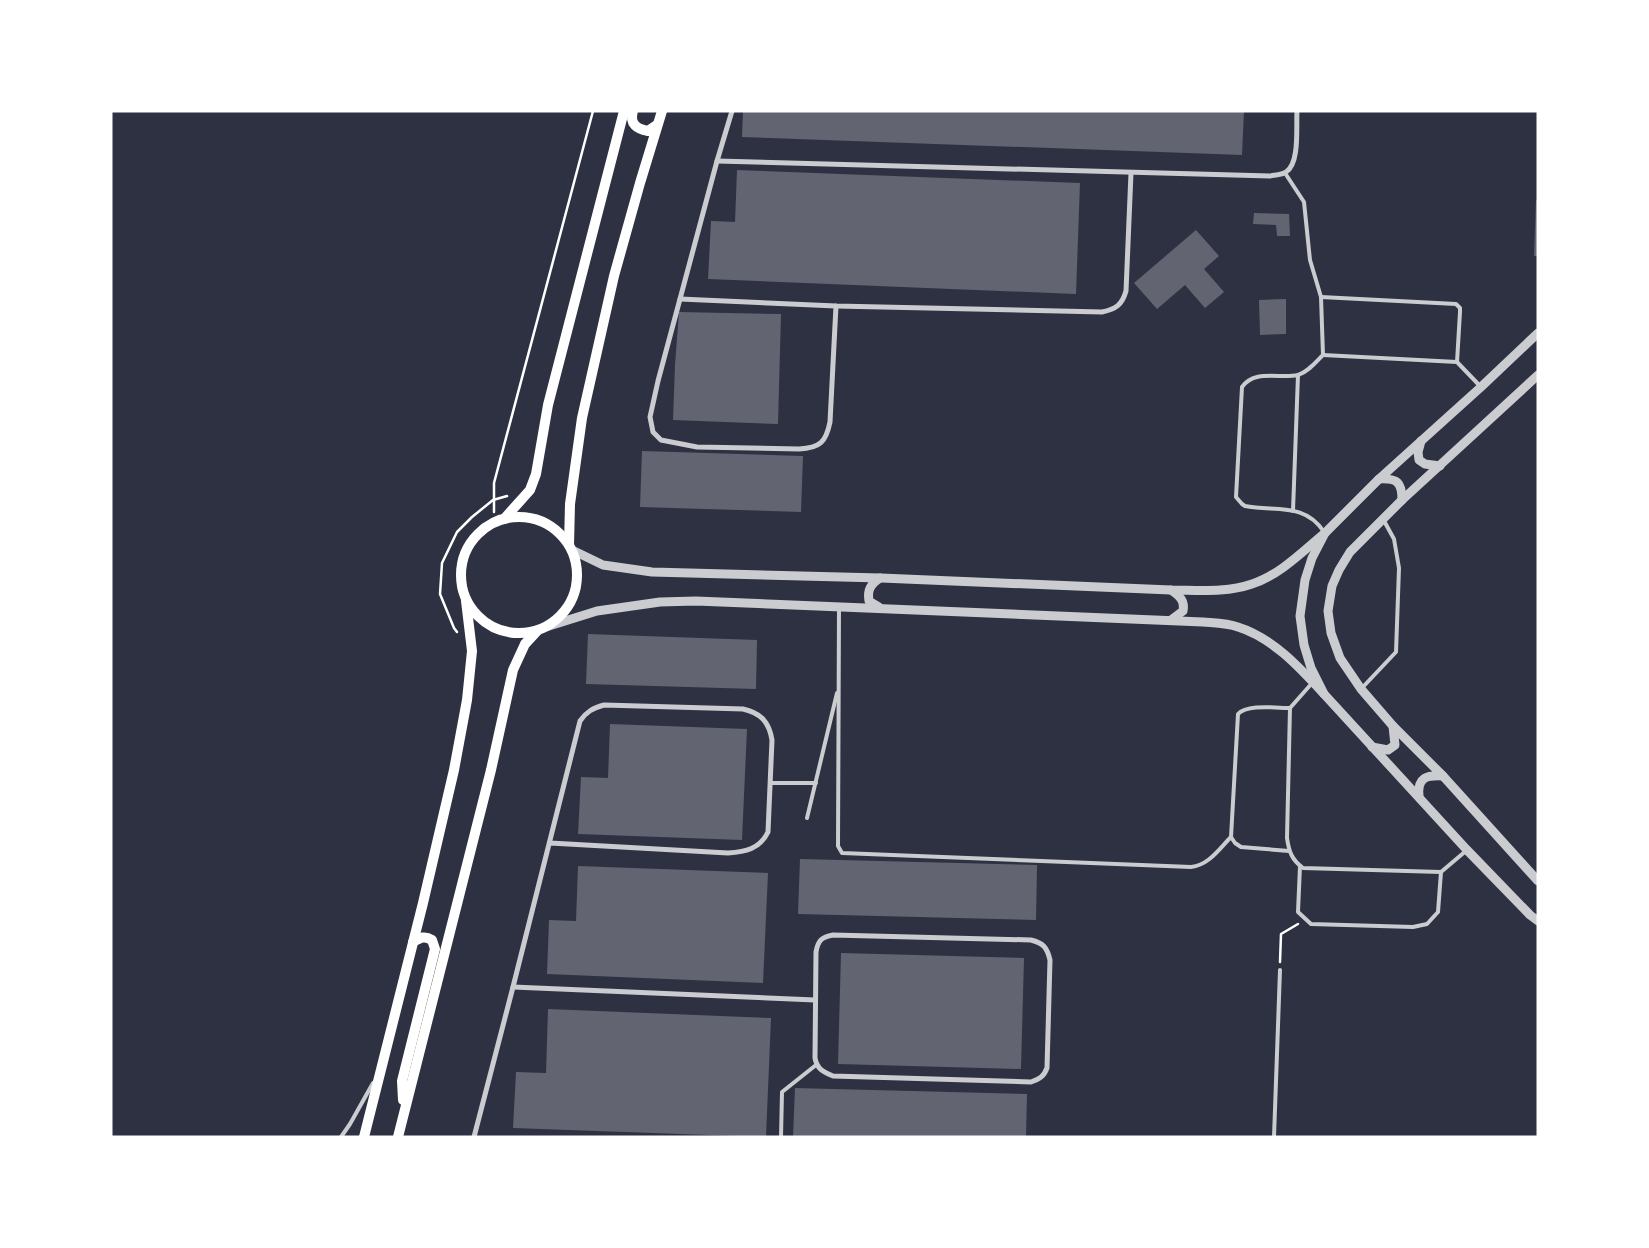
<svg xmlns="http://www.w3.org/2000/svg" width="1649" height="1248" font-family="'Fira Sans',sans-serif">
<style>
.building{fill:#626471}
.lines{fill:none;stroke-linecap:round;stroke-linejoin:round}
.path{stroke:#fff;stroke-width:2.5}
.service{stroke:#caccd0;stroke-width:4}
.minor{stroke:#caccd0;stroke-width:5}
.tertiary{stroke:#caccd0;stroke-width:9}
.secondary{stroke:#fff;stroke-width:10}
</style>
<rect width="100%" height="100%" fill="#2d3142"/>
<!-- building -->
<g class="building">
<polygon points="743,111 1244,111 1242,155 742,137"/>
<polygon points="737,170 1080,183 1076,294 708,279 711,221 735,222"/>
<polygon points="1536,200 1538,200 1538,256 1534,256"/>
<polygon points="1254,213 1289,214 1290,236 1277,236 1276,225 1253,224"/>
<polygon points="1196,230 1219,256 1204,269 1224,292 1205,308 1185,285 1157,309 1134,283"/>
<polygon points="1286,299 1286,334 1260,335 1259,300"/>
<polygon points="679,312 781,314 778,424 673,420 675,365"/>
<polygon points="642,451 803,456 801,512 640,507"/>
<polygon points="588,634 757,640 756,689 586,684"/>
<polygon points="610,724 747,729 742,840 578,834 581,777 608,778"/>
<polygon points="800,859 1037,865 1036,920 798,914"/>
<polygon points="578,866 768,873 763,983 547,974 549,920 576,921"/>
<polygon points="841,953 1024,958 1021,1069 838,1064"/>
<polygon points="548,1009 771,1018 766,1137 513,1128 516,1072 546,1073"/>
<polygon points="795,1088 1027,1094 1026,1137 793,1137"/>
</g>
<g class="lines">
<!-- path -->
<g class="path">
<polyline points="494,512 494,483 593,111"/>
<polyline points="457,632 454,628 440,594 442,563 457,532 472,517 493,500 507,496"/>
<polyline points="1280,962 1281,934 1298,924"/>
</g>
<!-- service -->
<g class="service">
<path d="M1285 173 1304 202 1310 260 1321 297 1323 355C1316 362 1308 372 1298 375 1279 379 1255 369 1242 387L1236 497 1242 504 1245 506C1275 512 1305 502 1324 532"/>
<polyline points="1321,297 1456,304 1460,308 1460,312 1457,362"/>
<polyline points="1323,355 1457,362 1480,386"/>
<polyline points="1293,511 1298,375"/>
<path d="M839 608 838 846 842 853 1191 867C1209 865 1219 849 1231 837"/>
<path d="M1313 682 1290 708 1287 838C1289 852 1292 860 1303 868L1441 872 1467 850"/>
<polyline points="1361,689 1396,652 1399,568 1394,539 1383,519"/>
<polyline points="770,783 816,783"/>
<polyline points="807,818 837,693"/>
<path d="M1289 851 1241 847 1235 843 1231 837 1238 714C1247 704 1276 708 1290 708"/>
<polyline points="1300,866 1298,912 1311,924 1413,927 1427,924 1438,912 1441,872"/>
<polyline points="341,1137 350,1124 373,1083"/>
<polyline points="781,1137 782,1092 816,1065"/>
<polyline points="1274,1137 1280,970"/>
</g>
<!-- minor -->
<g class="minor">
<path d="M732 111 717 161 658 381 650 417 653 432 661 440 697 447 799 449C820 448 826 442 830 422L836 306"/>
<path d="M717 161 1270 176C1275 175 1282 175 1286 172 1300 163 1296 127 1297 111"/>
<path d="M680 299 836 306 1102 312C1116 309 1122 305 1126 291L1131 173"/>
<path d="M833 935 1031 940C1043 943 1047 947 1050 960L1047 1068C1044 1076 1040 1079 1031 1082L833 1076C823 1072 817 1069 815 1058L816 952C818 940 822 937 833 935Z"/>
<polyline points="513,987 815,1000"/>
<path d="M474 1137 513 987 580 721C586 712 593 708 604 705L743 709C761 713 769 722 772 740L768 832C760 849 745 852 728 853L550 843"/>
</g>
<!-- tertiary -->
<g class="tertiary">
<polyline points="1538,333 1481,387 1379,479 1325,533 1312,558 1305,580 1300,616 1304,645 1311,668 1324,694 1467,850 1530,915 1538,921"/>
<polyline points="1538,375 1402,500 1350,552 1339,570 1332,586 1328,611 1331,633 1340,658 1361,689 1393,726 1443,776 1538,881"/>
<polyline points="1421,441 1418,452 1419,460 1425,464 1440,466"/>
<path d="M1379 479C1397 478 1402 482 1402 500"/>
<path d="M572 550 603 565 652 572 881 578 1171 590C1198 590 1226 593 1252 584 1280 575 1303 551 1325 533"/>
<path d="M879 607 869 601C867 589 871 584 880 578"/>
<path d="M1171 620 1183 611C1185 601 1180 596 1171 590"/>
<path d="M549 626 597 611 660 602 696 601 1203 622C1215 623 1227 623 1238 627 1273 638 1300 668 1324 694"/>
<polyline points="1372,747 1388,750 1395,745 1393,726"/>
<path d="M1419 796C1417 777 1427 775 1443 776"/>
</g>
<!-- secondary -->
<g class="secondary">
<path d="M633 111C629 124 637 129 648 131L657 125"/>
<circle cx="519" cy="575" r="58"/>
<polyline points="504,519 530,490 536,474 548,405 624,111"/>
<polyline points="569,545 570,504 582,418 614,276 640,183 662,111"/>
<path d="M403 1100 402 1081 435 949 432 940C424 935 420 938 413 942"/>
<polyline points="364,1137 423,903 454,770 467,700 472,651 466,601"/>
<polyline points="398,1137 491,770 513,670 525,644 537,631"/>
</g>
</g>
<!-- border -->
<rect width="1649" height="1248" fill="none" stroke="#ffffff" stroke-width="225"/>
</svg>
